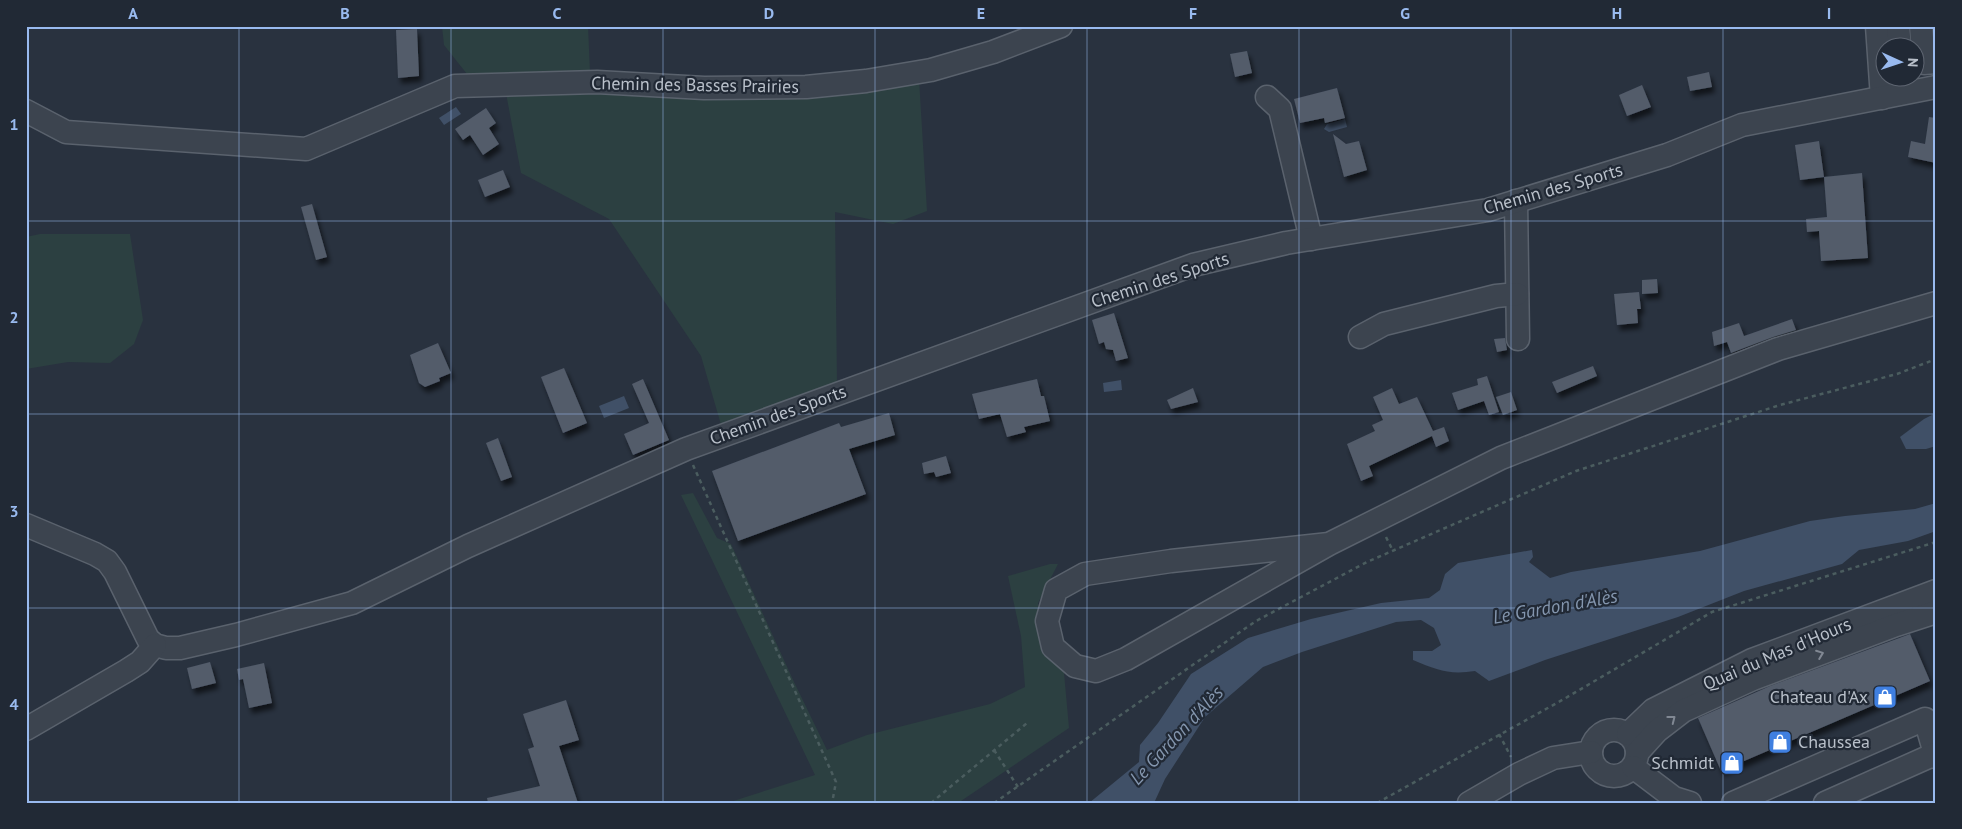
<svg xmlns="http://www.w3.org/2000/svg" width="1962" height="829" font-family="'PT Sans',sans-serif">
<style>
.green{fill:#2c4041}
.water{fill:#405067}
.building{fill:#525b6a;filter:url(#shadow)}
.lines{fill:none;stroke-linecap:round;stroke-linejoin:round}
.minor-casing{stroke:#5a626d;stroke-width:25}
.path{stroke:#4b5d5f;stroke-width:2.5;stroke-dasharray:4 4;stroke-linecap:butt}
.minor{stroke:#3c444f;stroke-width:22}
.oneway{stroke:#818893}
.grid{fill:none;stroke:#99baef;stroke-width:1;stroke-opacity:0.55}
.labels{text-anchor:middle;stroke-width:4.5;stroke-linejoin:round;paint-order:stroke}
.street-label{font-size:18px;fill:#b9c0ca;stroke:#212935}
.poi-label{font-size:18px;fill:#b9c0ca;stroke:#212935;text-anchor:end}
.water-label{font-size:19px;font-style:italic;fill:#8496ae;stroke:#212935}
.neatline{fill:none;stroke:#99baef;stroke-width:2}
.grid-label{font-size:16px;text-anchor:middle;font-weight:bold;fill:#99baef}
</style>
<defs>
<filter id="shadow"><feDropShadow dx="3" dy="5.5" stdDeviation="2.5" flood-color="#0009"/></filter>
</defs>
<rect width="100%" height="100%" fill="#29323f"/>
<!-- green -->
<g class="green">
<polygon points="442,26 588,26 590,73 467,74 444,45"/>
<polygon points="919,79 927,211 893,224 835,212 837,385 722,428 701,356 609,219 521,173 505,88"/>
<polygon points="40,234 130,234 143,320 134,344 110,363 68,362 26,369 26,237"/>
<polygon points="693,493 717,538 731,544 794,682 827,750 867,735 990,704 1025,687 1021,636 1008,576 1050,564 1058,564 1038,603 1040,636 1051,657 1064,673 1069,728 958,803 727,803 815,775 681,495"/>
</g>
<!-- water -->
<g class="water">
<polygon points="456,107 461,114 444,125 439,118"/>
<polygon points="1345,119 1347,127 1329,132 1324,129 1327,124"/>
<polygon points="1121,380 1122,390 1104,392 1103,383"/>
<polygon points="624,396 629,408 604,418 599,406"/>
<polygon points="1936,413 1936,446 1926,449 1906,449 1900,437 1924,419"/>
<path d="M1936 503V531L1908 541 1859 550 1842 564 1744 591 1678 617 1545 660 1489 681 1475 671C1449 675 1437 670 1413 660V651H1432L1441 645 1434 628 1421 620 1396 622 1302 652 1263 667 1205 717 1165 779 1154 803H1089L1139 762 1140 745 1158 723 1191 674 1248 638 1311 619 1381 603 1429 598 1440 590 1445 574 1458 563 1532 550 1533 557 1529 562 1550 578 1571 572 1700 551 1810 521 1845 516 1915 509Z"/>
</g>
<!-- building -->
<g class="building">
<polygon points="417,29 419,76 398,78 396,30"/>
<polygon points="1247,51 1252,73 1235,77 1230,54"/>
<polygon points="1709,72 1712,87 1690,91 1687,77"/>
<polygon points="1642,85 1651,107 1627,116 1619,95"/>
<polygon points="1337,88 1345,118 1325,123 1324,118 1300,123 1294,99"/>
<polygon points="486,108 496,123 489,128 499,144 483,155 470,135 463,140 455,129"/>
<polygon points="1929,117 1936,118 1936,163 1908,157 1911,141 1925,144"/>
<polygon points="1333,134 1346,144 1359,141 1367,170 1344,177"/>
<polygon points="1819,141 1824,177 1862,173 1868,258 1821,261 1819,231 1807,232 1806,219 1827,217 1824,177 1800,180 1795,145"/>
<polygon points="503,170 510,187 485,197 478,180"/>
<polygon points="312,204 327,257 316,260 301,207"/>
<polygon points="1657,279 1658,293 1642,294 1642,280"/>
<polygon points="1639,292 1641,309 1637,309 1638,323 1617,325 1614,294"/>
<polygon points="1114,313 1128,358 1116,361 1113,350 1106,349 1104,342 1099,344 1092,320"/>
<polygon points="1792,319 1796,330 1773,337 1731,353 1727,342 1714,346 1712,332 1739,323 1744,336"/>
<polygon points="1505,338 1507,350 1497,352 1494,339"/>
<polygon points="438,343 451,373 439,378 440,381 425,387 419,383 410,355"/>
<polygon points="1593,366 1597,376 1557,393 1552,382"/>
<polygon points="564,368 587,423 563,433 541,377"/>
<polygon points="1487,376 1499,412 1489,415 1484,401 1458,410 1452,393 1478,385 1477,379"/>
<polygon points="643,379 669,440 633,455 624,434 649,423 632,384"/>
<polygon points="1037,379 1041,396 1044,396 1050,421 1024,427 1026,432 1007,437 1000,414 979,419 972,394"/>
<polygon points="1193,388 1198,402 1171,409 1167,400"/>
<polygon points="1392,388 1399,404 1417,397 1433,431 1444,427 1449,441 1436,447 1432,436 1369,466 1373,476 1361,481 1347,444 1375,431 1372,425 1383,420 1373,397"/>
<polygon points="1511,392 1517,410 1503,415 1496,397"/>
<polygon points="889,413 895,435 849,449 866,494 738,541 712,471 839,423 841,427"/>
<polygon points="498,438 512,477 501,481 486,443"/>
<polygon points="946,456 951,473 936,477 934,472 924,474 922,463"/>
<polygon points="1910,634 1930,681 1721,771 1698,718 1770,686"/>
<polygon points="210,662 216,683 192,689 187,668"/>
<polygon points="264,663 272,703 249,708 243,679 239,680 237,669"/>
<polygon points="566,700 579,740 559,746 578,803 488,803 487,798 540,786 528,749 534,747 523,714"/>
</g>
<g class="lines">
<!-- minor casing -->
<g class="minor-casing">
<g id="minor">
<polyline points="1877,26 1882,98"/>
<polyline points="1898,26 1900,48"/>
<polyline points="1921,26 1924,63 1936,62"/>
<polyline points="1267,97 1280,109 1311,239"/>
<polyline points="26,111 66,132 306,149 455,86 597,82 704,88 806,87 866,81 931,70 993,52 1061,26"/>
<polyline points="1516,201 1518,339"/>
<polyline points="1360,337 1384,324 1496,296 1517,294"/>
<polyline points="26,525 95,554 107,561 115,572 148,639 155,645 166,648 180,648 236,635 352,603 468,546 686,449 1193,265 1286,243 1488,210 1667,155 1742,125 1936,87"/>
<polyline points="1329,544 1171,561 1085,574 1056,590 1047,621 1053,647 1075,666 1096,671 1126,659 1329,544 1501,458 1778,349 1936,303"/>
<polyline points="26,729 126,671 140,662 155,645"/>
<circle cx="1614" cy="753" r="23"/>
<polyline points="1628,734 1653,710 1752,660 1936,591"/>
<polyline points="1637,753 1657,731 1683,711 1753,679 1896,625 1936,612"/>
<polyline points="1633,767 1674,798 1690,803"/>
<polyline points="1469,803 1519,774 1553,758 1591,752"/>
<polyline points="1733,803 1925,719 1936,757"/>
<polyline points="1825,803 1935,754"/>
</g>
</g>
<!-- path -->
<g class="path">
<polyline points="693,465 836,782 832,803"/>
<polyline points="1386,537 1393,551"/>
<polyline points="1499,734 1511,757"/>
<polyline points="994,750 1018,787"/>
<polyline points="931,803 1027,723"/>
<polyline points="994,803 1256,621 1367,562 1576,471 1780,405 1897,374 1936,359"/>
<polyline points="1377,803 1564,699 1712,612 1936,542"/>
</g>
<!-- minor -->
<use href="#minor" class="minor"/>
</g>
<!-- one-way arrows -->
<defs><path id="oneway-chevron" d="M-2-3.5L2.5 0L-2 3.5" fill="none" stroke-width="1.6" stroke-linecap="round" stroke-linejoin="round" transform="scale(1.25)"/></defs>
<g class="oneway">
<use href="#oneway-chevron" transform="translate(1820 654) rotate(-21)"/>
<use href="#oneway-chevron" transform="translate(1672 719) rotate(-38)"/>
</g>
<!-- grid -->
<path class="grid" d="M239 26V803M451 26V803M663 26V803M875 26V803M1087 26V803M1299 26V803M1511 26V803M1723 26V803M26 221H1936M26 414H1936M26 608H1936"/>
<!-- icons -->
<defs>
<g id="shop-square" transform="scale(1.25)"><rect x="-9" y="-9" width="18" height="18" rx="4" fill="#3f7fe0" stroke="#212935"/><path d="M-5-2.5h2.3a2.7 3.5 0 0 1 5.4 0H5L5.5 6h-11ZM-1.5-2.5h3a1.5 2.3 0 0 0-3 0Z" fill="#fff"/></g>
</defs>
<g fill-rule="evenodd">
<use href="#shop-square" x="1885" y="697"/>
<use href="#shop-square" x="1780" y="742"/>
<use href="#shop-square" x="1732" y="763"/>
</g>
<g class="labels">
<!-- street labels -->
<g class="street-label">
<text transform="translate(695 85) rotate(1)" y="6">Chemin des Basses Prairies</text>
<text transform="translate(1553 189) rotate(-16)" y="6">Chemin des Sports</text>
<text transform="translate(1160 280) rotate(-18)" y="6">Chemin des Sports</text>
<text transform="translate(778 415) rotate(-20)" y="6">Chemin des Sports</text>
<text transform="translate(1777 654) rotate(-23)" y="6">Quai du Mas d'Hours</text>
</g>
<!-- poi labels -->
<g class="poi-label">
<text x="1868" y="703">Chateau d'Ax</text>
<text x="1798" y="748" text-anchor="start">Chaussea</text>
<text x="1714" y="769">Schmidt</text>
</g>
<!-- water labels -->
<g class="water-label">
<text transform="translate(1555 606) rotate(-10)" y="7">Le Gardon d'Alès</text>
<text transform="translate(1176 735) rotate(-47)" y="7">Le Gardon d'Alès</text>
</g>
</g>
<!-- border -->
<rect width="1962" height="829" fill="none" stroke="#212935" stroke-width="55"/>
<!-- north arrow -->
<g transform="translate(1900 62) rotate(93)"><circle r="24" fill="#212935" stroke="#5e6571"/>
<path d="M0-4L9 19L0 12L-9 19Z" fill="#99baef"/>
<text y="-8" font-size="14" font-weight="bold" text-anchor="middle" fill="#b9c0ca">N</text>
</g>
<rect x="28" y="28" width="1906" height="774" class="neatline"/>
<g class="grid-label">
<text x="133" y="19">A</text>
<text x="345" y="19">B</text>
<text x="557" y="19">C</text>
<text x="769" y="19">D</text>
<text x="981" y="19">E</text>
<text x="1193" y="19">F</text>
<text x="1405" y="19">G</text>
<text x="1617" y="19">H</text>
<text x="1829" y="19">I</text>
<text x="14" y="130">1</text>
<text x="14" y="323">2</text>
<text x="14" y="517">3</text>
<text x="14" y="710">4</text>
</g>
</svg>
